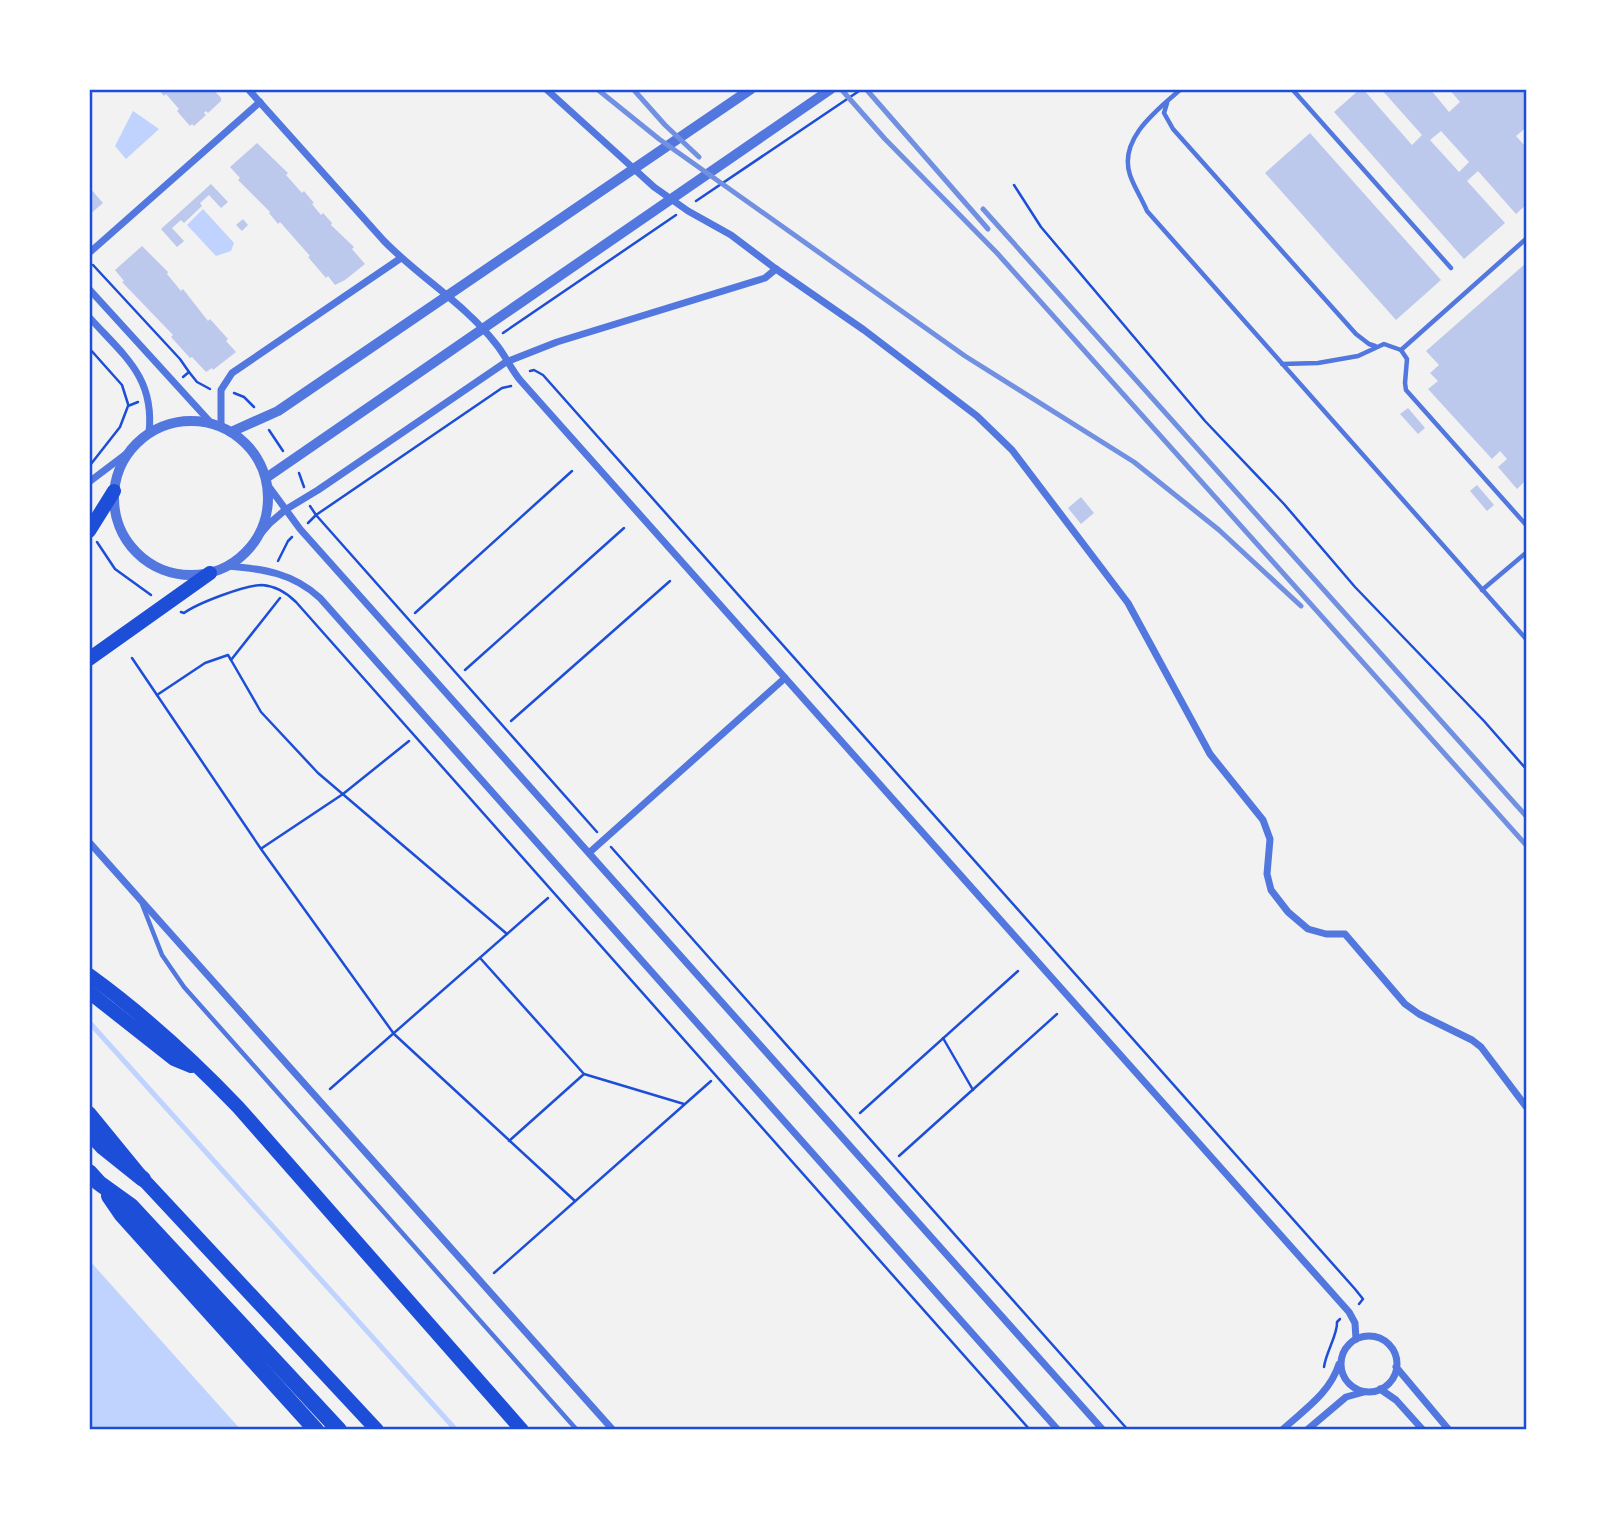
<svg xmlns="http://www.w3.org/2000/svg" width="1616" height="1519" font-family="Mulish,sans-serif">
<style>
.water{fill:#bfd3fe}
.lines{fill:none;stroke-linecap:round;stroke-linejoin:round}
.stream{stroke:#bfd3fe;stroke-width:5}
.building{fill:#bdc9ec;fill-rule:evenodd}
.path{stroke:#1d4ed8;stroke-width:2.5}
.service{stroke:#5277de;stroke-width:4.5}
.minor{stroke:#5277de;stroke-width:7}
.tertiary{stroke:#5277de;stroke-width:10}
.trunk{stroke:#1d4ed8;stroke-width:14}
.motorway{stroke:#1d4ed8;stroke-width:16}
.rail{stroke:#7290e2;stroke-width:5}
.neatline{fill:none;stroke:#1d4ed8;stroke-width:2.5}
</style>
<rect width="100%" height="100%" fill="#f2f2f2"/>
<!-- water -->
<g class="water">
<polygon points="133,111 159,129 126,159 115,146"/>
<polygon points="203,209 234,243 231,251 216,256 187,225"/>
<polygon points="89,1260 241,1430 89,1430"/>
</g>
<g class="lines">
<!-- stream -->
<polyline class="stream" points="89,1022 456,1430"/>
</g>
<!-- building -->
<g class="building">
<polygon points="158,89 213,89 221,98 221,101 208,113 206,111 204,113 206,115 194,126 192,124 190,126 177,111 179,109 166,94 164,96"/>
<path d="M1360 89H1363L1412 145 1422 135 1381 89H1430L1449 112 1460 102 1449 89H1527V127L1516 136 1527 148V204L1516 214 1478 171 1467 181 1505 223 1464 259 1334 112ZM1441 131 1469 162 1459 172 1430 140Z"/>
<polygon points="1310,133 1441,280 1396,320 1265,173"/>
<polygon points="257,143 288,173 286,175 302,193 304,191 314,203 312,204 321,215 323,213 332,223 331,225 354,247 352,249 365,264 345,280 335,285 328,276 326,278 308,257 310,256 280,222 278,224 269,213 270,212 238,180 240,178 230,167"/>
<polygon points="211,184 228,202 221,208 209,195 200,203 202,206 184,223 181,220 172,228 184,241 177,247 161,229"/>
<polygon points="89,187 103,203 89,215"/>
<polygon points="243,219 248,225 242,231 236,225"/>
<polygon points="142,246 168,272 167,274 181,291 183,289 208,321 210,319 228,339 226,341 236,352 213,370 212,368 206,372 192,357 190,358 171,337 173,335 122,282 124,281 115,270"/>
<polygon points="1527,262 1527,479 1517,489 1498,467 1507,459 1500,451 1492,459 1428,389 1438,381 1430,373 1439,365 1426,351"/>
<polygon points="1408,408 1425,428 1418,434 1400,414"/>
<polygon points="1477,485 1494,505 1487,511 1470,491"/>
<polygon points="1081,497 1094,513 1081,524 1068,508"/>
</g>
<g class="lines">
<!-- path -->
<g class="path">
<polyline points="1014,185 1041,227 1205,421 1284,504 1355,587 1484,721 1527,770"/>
<polyline points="696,201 862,89"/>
<polyline points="93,265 180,359 189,372"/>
<polyline points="503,333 676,215"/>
<polyline points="89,348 122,385 128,404"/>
<polyline points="530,371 534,370 543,375 1355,1289 1363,1299 1359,1304"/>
<polyline points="183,377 189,372 197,382 210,389"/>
<polyline points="234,393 244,397 254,407"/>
<polyline points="269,430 283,451"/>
<polyline points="91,464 120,427 128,406 138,402"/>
<polyline points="299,473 304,487"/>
<polyline points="310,506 316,515 502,388 511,386"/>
<polyline points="308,523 316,515 597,832"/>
<polyline points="97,542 115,569 151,595"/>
<polyline points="278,561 288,541 292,537"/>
<polyline points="280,598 231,660 261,712 318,773 507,934"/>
<path d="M181 612 184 613C198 603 245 585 262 585 275 586 287 593 296 602L1030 1430"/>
<polyline points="415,613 572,471"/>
<polyline points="132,658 261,849 394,1034 575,1201"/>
<polyline points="465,670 624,528"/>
<polyline points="157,695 205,663 228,655 231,660"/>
<polyline points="511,721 670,581"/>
<polyline points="611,847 1128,1430"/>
<polyline points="262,848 343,794 409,741"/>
<polyline points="481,959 584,1074 684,1104"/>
<polyline points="943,1038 973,1090"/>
<polyline points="330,1089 548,898"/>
<polyline points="860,1113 1018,971"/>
<polyline points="509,1141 584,1074"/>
<polyline points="899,1156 1057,1014"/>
<polyline points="494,1273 711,1081"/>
<path d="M1324 1367C1326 1352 1338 1334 1337 1322L1340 1319"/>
</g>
<!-- service -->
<g class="service">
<path d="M1181 89C1157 110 1118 139 1130 175 1134 187 1142 199 1147 211L1527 640"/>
<polyline points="1292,89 1451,268"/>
<polyline points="1167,103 1164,113 1173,129 1356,334 1369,344 1375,346"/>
<polyline points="1401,350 1527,238"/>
<polyline points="1282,364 1318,363 1358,356 1384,344 1401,350 1407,359 1405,383 1406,390 1527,526"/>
<polyline points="1482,590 1527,552"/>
<polyline points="142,904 162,955 184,987 577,1430"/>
</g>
<!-- minor -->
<g class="minor">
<path d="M248 89 384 241C419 277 465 304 496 344 505 355 511 369 520 380L1349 1312 1355 1323 1356 1339"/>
<polyline points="546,89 654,187 688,211 731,235 776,269 864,330 977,416 1012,450 1128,603 1210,754 1263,820 1270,839 1267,874 1271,890 1288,912 1308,929 1326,934 1345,934 1405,1004 1419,1014 1472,1040 1481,1047 1527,1108"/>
<polyline points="89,253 260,102"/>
<polyline points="89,289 212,424"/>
<path d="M89 317C124 356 155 377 149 433"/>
<polyline points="221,427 221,390 232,373 401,258"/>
<polyline points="89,482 130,451"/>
<polyline points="267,484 300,529 1103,1430"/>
<polyline points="257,538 270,523 285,510 318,490 506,362 557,342 765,278 776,269"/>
<path d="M228 566C264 569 293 573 320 598L1058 1430"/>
<polyline points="89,842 613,1430"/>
<polyline points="590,852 785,678"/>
<circle cx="1369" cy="1364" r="28"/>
<polyline points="1396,1367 1449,1430"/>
<polyline points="1380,1389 1396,1400 1423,1430"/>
<path d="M1282 1430C1304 1410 1330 1393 1339 1364"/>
<polyline points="1307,1430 1346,1397 1364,1392"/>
</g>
<!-- tertiary -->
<g class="tertiary">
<circle cx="191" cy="498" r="77"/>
<polyline points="231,432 278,411 751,89"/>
<polyline points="266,478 831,89"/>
</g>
<!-- trunk -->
<g class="trunk">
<polyline points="89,531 114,491"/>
<polyline points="89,659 210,573"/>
<path d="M89 975C143 1014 192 1059 238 1107L522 1430"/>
<polyline points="89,992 174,1059 191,1066"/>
<polyline points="89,1113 143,1179 377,1430"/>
</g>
<!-- motorway -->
<g class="motorway">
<polyline points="89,1132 103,1147 143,1179"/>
<polyline points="89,1172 99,1183 131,1206 339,1430"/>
<polyline points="109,1196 122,1215 316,1430"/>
</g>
<!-- rail -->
<g class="rail">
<polyline points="597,89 659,139 965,356 1134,462 1219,530 1301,606"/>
<polyline points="633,89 665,125 699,157"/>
<polyline points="841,89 885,139 997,253 1527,846"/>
<polyline points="866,89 988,229"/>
<polyline points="983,209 1527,817"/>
</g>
</g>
<!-- border -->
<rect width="1616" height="1519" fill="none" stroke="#ffffff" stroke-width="182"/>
<rect x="91" y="91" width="1434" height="1337" class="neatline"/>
</svg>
